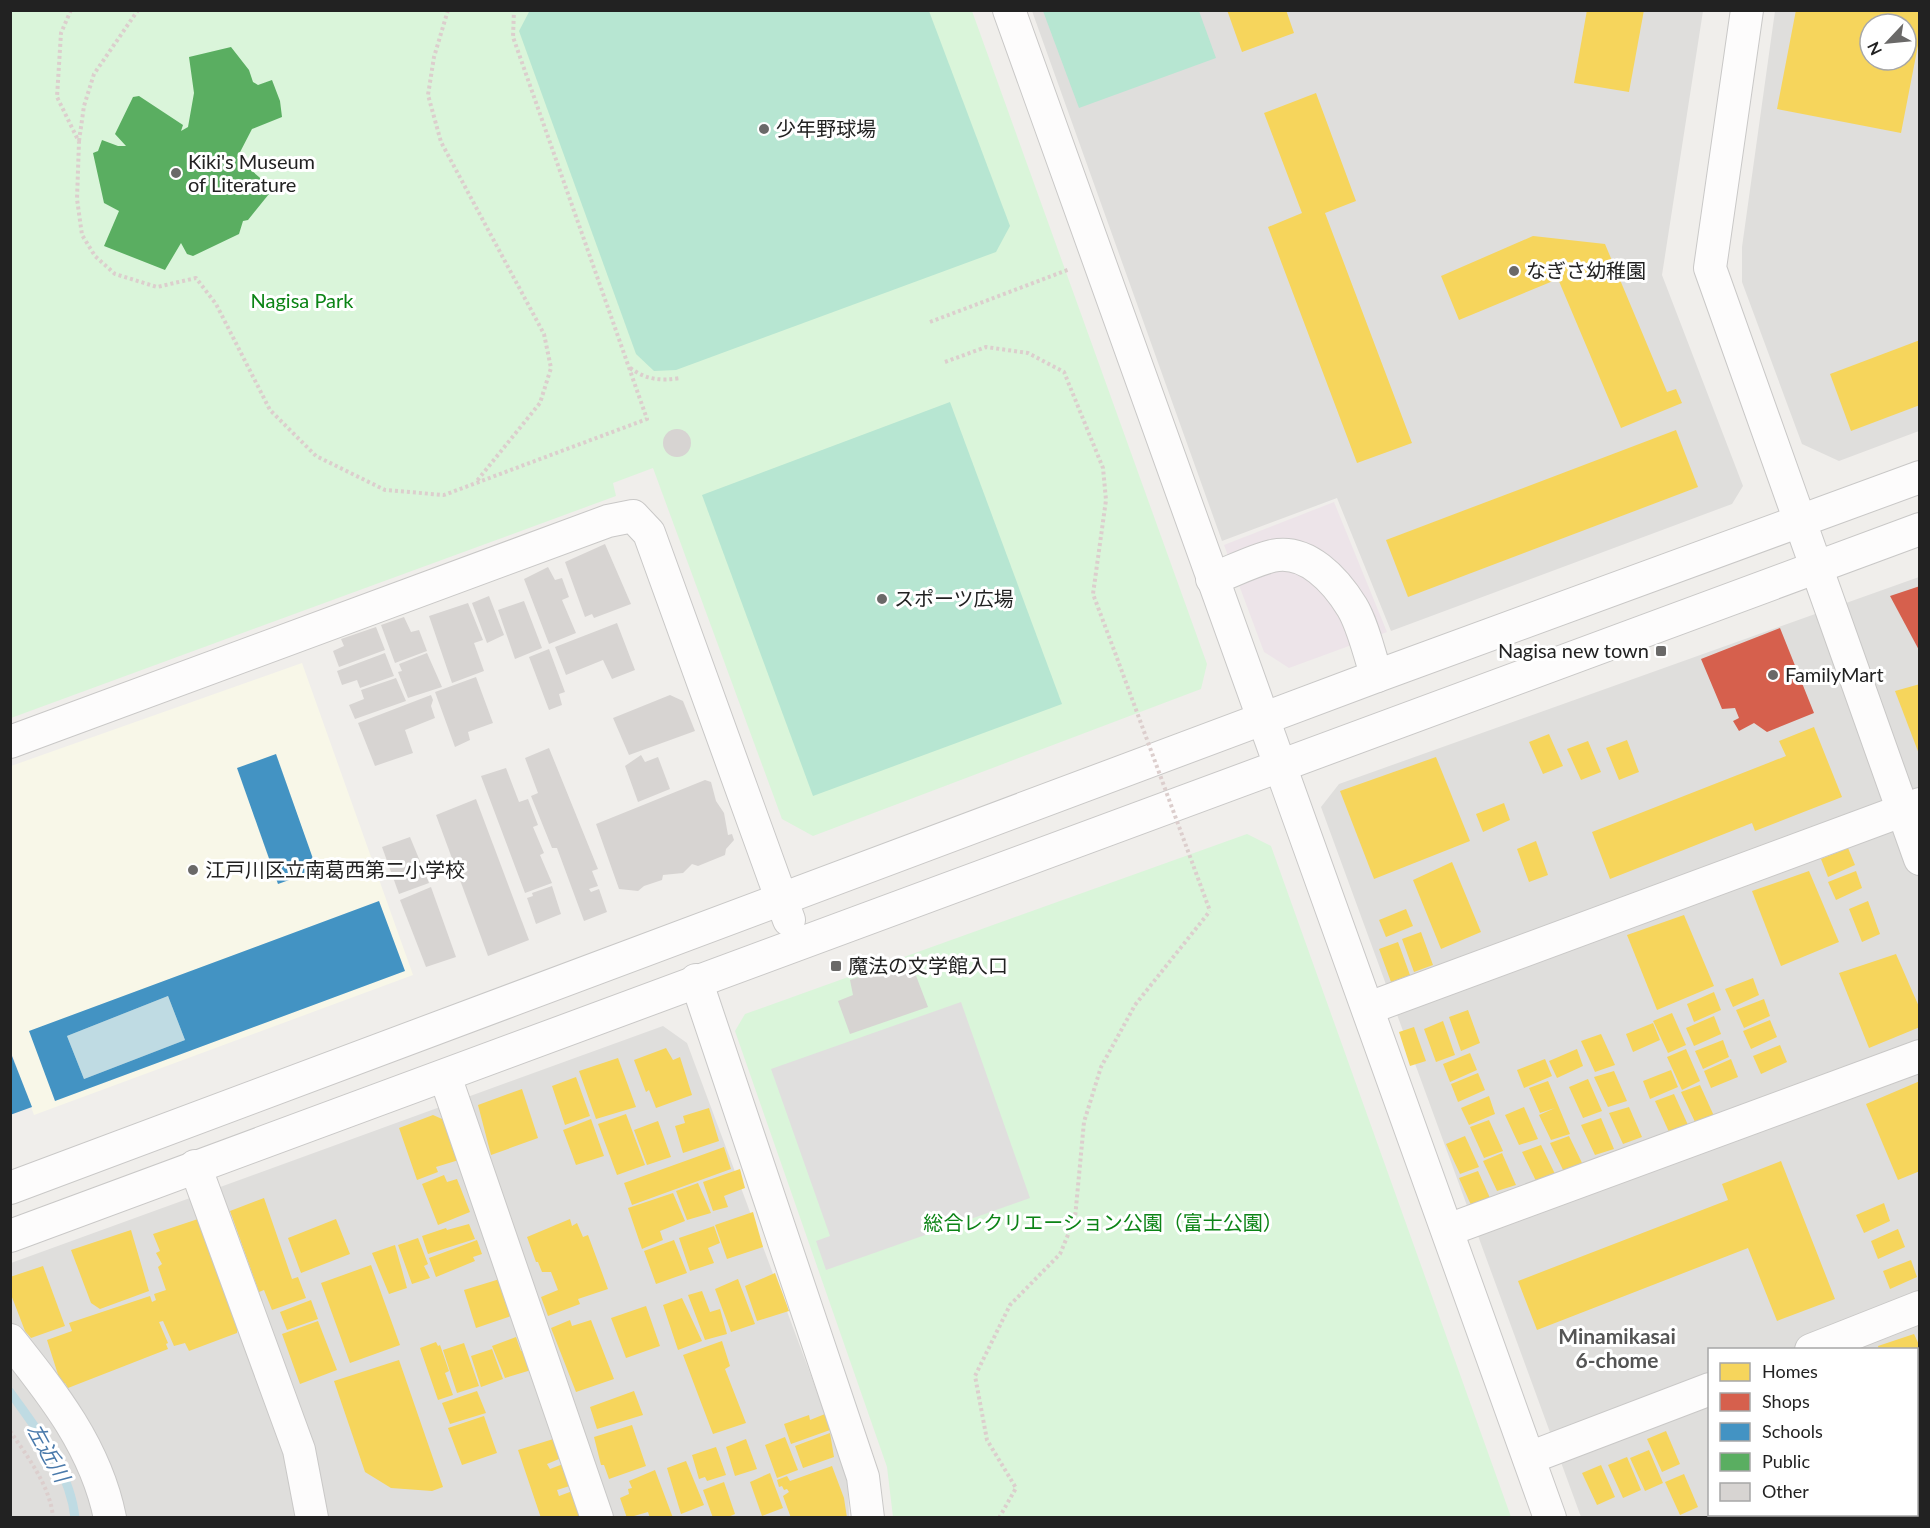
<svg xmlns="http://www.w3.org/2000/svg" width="1930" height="1528" font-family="Lato,'Noto Sans JP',sans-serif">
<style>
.residential{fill:#dfdedc;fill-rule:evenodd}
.industrial{fill:#ede4e9}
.education{fill:#f8f7e8}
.park{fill:#daf5da}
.pitch{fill:#b7e6d2}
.parking{fill:#e0dfde}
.water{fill:#bfdbe3}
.homes{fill:#f6d55c;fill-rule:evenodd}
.shops{fill:#d6604d}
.schools{fill:#4393c3;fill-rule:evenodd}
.public{fill:#5aae61}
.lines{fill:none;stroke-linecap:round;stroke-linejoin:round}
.stream{stroke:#bfdbe3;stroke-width:9}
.building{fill:#d7d4d2}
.minor-casing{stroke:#c9c8c7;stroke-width:34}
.path{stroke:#dccecd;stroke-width:4;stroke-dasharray:3 3;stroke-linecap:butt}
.minor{stroke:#fdfcfc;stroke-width:32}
.path-bridge{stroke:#dccecd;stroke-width:4;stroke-dasharray:3 3;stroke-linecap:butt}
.poi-dot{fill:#6a6968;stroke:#fff;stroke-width:2}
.labels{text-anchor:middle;stroke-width:6;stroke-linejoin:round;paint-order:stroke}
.poi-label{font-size:20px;fill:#222;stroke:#fff;text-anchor:start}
.park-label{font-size:20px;fill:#0c8416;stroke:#fff}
.neighbourhood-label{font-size:21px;font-weight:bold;fill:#555;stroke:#fff}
.water-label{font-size:21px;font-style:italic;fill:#4a7aab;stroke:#fff}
</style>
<rect width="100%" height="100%" fill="#f0eeeb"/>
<!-- residential -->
<g class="residential">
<polygon points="1032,11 1703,11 1662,275 1743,486 1732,504 1391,631 1337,498 1222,541"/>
<path d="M1775 11H1919V431L1839 461 1802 444 1742 282V247ZM1870 24H1906V60H1870Z"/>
<path d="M1919 577V1517H1581L1321 807 1339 784ZM1710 1350H1916V1514H1710Z"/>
<polygon points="663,1026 687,1043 848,1475 849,1518 11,1518 11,1263"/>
</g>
<!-- industrial -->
<polygon class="industrial" points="1334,502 1387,632 1289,668 1264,652 1224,545"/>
<!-- education -->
<polygon class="education" points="302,663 413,975 34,1115 11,1051 11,766"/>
<!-- park -->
<g class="park">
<polygon points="11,10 972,11 1207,664 1201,689 813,836 782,819 653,468 613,483 616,496 11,718"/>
<polygon points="1247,834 1271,846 1511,1517 893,1517 887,1467 735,1031 745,1014"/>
</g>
<!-- pitch -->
<g class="pitch">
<polygon points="530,10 929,11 1010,226 996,252 676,370 654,371 636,354 519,31"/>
<polygon points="1043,11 1199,11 1216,58 1079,108"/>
<polygon points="950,402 1062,704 813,796 702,495"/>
</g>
<!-- parking -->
<polygon class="parking" points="961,1002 1030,1198 826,1270 816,1241 830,1236 771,1069"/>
<!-- water -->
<polygon class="water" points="168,996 185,1040 84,1079 67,1036"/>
<!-- homes -->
<g class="homes">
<polygon points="1227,10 1286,10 1294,33 1242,52"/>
<polygon points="1587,10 1644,10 1629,92 1574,83"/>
<path d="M1796 10H1920V35L1901 133 1777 109ZM1870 24H1906V60H1870Z"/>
<polygon points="1316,93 1356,201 1325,213 1412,443 1357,463 1268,227 1302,213 1264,113"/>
<polygon points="1533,236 1605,244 1667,392 1676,389 1682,403 1621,428 1558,279 1459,320 1441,276"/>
<polygon points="1920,340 1920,405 1851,431 1830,374"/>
<polygon points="1676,430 1698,487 1408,597 1386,540"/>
<polygon points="1920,684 1920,753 1919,754 1895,691"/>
<polygon points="1814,727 1842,797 1755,831 1752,823 1610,879 1592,832 1786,756 1779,741"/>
<polygon points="1549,734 1563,766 1543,774 1529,742"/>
<polygon points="1627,740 1639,772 1619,780 1606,748"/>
<polygon points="1588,741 1601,772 1581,780 1567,749"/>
<polygon points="1436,757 1470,841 1374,879 1340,791"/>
<polygon points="1504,803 1510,820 1483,832 1476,814"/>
<polygon points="1536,841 1548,875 1529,882 1517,849"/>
<polygon points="1848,848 1855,865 1828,877 1821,859"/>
<polygon points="1452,862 1481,932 1441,949 1413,880"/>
<polygon points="1809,871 1839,942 1781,966 1752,891"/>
<polygon points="1856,871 1862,888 1836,900 1828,882"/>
<polygon points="1868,901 1880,934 1862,942 1849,909"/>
<polygon points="1406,909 1413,926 1386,937 1379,920"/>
<polygon points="1684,915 1714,986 1657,1010 1627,935"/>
<polygon points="1421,932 1433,965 1414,972 1402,939"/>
<polygon points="1398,942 1410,975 1391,982 1379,949"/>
<polygon points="1896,954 1920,1009 1920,1027 1869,1048 1839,973"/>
<polygon points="1753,978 1759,995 1733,1007 1725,989"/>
<polygon points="1714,992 1721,1010 1694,1022 1687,1004"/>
<polygon points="1764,999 1770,1016 1744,1028 1736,1010"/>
<polygon points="1468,1010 1480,1043 1461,1051 1449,1017"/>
<polygon points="1672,1013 1686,1045 1668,1053 1653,1021"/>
<polygon points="1714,1016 1721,1034 1694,1046 1686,1028"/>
<polygon points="1770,1020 1777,1037 1751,1049 1743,1031"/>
<polygon points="1443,1021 1455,1055 1436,1062 1424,1029"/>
<polygon points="1653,1023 1660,1040 1633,1052 1626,1034"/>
<polygon points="1414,1027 1426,1061 1410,1066 1399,1032"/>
<polygon points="1601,1034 1615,1065 1595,1072 1581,1041"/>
<polygon points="1723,1040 1729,1057 1703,1069 1695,1051"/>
<polygon points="1780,1045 1787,1062 1761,1074 1753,1056"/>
<polygon points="666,1048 673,1060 680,1057 692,1095 656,1108 649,1090 646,1092 634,1060"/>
<polygon points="1577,1049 1583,1066 1557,1078 1549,1061"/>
<polygon points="1686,1049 1700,1081 1682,1090 1667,1057"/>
<polygon points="1470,1053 1477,1070 1450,1082 1443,1064"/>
<polygon points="618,1058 636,1107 596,1119 579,1071"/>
<polygon points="1545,1059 1552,1076 1524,1088 1517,1070"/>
<polygon points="1731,1059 1738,1077 1711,1088 1704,1071"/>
<polygon points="1671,1070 1678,1087 1650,1099 1643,1081"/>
<polygon points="1614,1071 1627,1101 1608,1107 1594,1077"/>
<polygon points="1478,1073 1485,1090 1458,1102 1451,1084"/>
<polygon points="576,1077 590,1116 565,1125 552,1086"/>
<polygon points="1588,1079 1602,1111 1583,1118 1569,1087"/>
<polygon points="1548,1081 1570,1134 1551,1140 1539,1115 1555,1108 1540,1113 1529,1088"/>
<polygon points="1920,1081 1920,1171 1898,1180 1866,1104"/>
<polygon points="1700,1085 1714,1116 1695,1122 1681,1092"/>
<polygon points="522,1089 538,1138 491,1155 478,1105"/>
<polygon points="1674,1094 1688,1125 1669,1132 1655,1101"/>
<polygon points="1489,1096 1495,1114 1469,1125 1461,1108"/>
<polygon points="1524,1107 1538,1139 1519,1145 1505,1115"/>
<polygon points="1629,1107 1642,1137 1623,1144 1609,1113"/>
<polygon points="709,1108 719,1141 683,1153 675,1126 685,1123 683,1116"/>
<polygon points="626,1114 645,1165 617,1175 598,1124"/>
<polygon points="433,1115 449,1122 462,1159 436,1167 438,1172 417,1180 399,1128"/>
<polygon points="1601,1118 1614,1149 1595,1155 1581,1125"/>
<polygon points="591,1119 604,1156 576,1165 563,1130"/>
<polygon points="1489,1120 1503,1151 1484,1158 1470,1127"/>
<polygon points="658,1121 671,1157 647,1165 634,1130"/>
<polygon points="1465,1136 1479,1167 1460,1174 1446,1144"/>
<polygon points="1569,1136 1584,1167 1565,1174 1550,1143"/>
<polygon points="1541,1145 1556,1176 1537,1183 1522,1152"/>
<polygon points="724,1147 731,1169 632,1205 624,1183"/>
<polygon points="1502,1153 1516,1185 1497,1191 1483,1161"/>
<polygon points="1781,1161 1835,1299 1777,1321 1748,1248 1537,1330 1518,1281 1728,1200 1722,1184"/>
<polygon points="740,1169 745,1188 724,1196 728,1207 713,1211 703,1182"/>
<polygon points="1478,1171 1490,1198 1471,1205 1459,1178"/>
<polygon points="444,1175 447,1182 457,1179 470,1212 438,1225 422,1184"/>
<polygon points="698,1183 711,1213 687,1220 676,1191"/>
<polygon points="673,1193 685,1221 660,1231 663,1240 642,1249 628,1208"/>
<polygon points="264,1198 292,1279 298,1277 306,1298 272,1310 264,1290 259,1292 230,1211"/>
<polygon points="1884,1203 1890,1221 1864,1233 1856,1215"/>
<polygon points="753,1212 763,1247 727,1259 715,1225"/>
<polygon points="201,1218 238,1325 237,1333 189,1351 185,1343 174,1346 163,1321 159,1322 168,1343 166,1344 168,1349 68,1388 65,1383 61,1384 47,1340 72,1331 69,1323 150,1296 152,1302 156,1300 154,1294 166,1290 158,1267 162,1264 156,1253 160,1251 153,1234"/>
<polygon points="336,1219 350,1254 301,1273 288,1238"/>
<polygon points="570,1219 572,1226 577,1223 583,1237 588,1235 608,1289 578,1299 580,1304 548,1316 541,1297 558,1290 551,1272 542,1272 538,1262 536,1262 527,1237"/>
<polygon points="469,1224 475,1239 428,1254 422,1236 446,1228 447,1230"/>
<polygon points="714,1226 720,1243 708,1248 714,1263 690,1271 679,1238"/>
<polygon points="1898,1229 1905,1247 1878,1259 1871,1241"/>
<polygon points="131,1230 149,1291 100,1309 91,1303 71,1250"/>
<polygon points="418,1238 428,1264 424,1266 430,1278 412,1284 398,1245"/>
<polygon points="477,1240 482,1254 473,1257 475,1261 436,1277 429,1258"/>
<polygon points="674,1240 687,1273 656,1284 644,1251"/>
<polygon points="395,1245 407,1288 389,1294 372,1253"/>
<polygon points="1911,1260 1917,1277 1890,1289 1883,1271"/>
<polygon points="371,1265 400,1345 350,1363 321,1283"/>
<polygon points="43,1266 65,1326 31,1338 25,1331 10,1292 10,1277"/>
<polygon points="775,1273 789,1311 757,1321 745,1286"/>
<polygon points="503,1278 517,1314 476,1328 464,1290"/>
<polygon points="738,1279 755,1324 731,1332 715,1289"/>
<polygon points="702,1291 710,1312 720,1309 727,1334 705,1340 688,1295"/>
<polygon points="682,1298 702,1341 678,1350 663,1305"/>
<polygon points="311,1300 318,1319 287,1330 280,1312"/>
<polygon points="646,1306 660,1346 626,1358 611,1318"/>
<polygon points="570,1320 572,1326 591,1320 614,1379 576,1392 551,1328"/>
<polygon points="318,1321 337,1370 300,1384 282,1334"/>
<polygon points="1914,1334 1920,1347 1920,1417 1916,1418 1916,1350 1879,1350 1878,1346"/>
<polygon points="516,1337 521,1351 529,1348 538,1368 505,1378 492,1346"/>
<polygon points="722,1341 730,1366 725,1369 746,1423 713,1434 683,1355"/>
<polygon points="436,1342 438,1346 440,1345 449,1371 445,1373 453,1395 438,1400 420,1348"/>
<polygon points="464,1343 479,1386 457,1393 443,1350"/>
<polygon points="492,1349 503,1379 481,1387 471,1356"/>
<polygon points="399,1360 443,1487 432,1491 391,1488 365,1472 334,1381"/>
<polygon points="477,1391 486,1413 450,1424 442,1403"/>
<polygon points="634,1391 643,1415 597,1429 590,1407"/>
<polygon points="825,1414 830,1430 791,1444 784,1424 809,1415 810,1420"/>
<polygon points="484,1416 497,1453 462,1465 448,1428"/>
<polygon points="632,1425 646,1466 609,1479 604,1465 601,1465 594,1437"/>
<polygon points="1666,1431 1680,1464 1662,1472 1647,1439"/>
<polygon points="830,1433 834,1457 803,1468 795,1446"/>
<polygon points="563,1436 571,1454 547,1464 550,1469 571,1461 579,1483 557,1490 559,1496 578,1489 589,1518 541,1518 518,1450"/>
<polygon points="785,1437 798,1470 777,1478 765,1445"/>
<polygon points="746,1439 757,1469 735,1476 726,1447"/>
<polygon points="716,1447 726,1475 707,1481 705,1477 699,1479 692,1455"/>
<polygon points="1649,1450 1663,1483 1645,1491 1630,1458"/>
<polygon points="1627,1457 1641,1490 1623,1498 1608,1465"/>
<polygon points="686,1461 704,1505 681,1514 667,1468"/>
<polygon points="1601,1465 1615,1497 1597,1505 1582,1473"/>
<polygon points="832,1466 844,1498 847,1518 791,1518 783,1496 789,1492 787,1489 784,1490 782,1486 779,1487 777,1480 787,1476 790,1481"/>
<polygon points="1920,1467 1920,1505 1919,1505 1916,1498 1916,1468"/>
<polygon points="655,1470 673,1518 650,1518 648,1512 627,1518 620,1498 629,1494 628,1489 632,1488 629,1481"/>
<polygon points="770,1473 783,1508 762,1516 750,1482"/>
<polygon points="1684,1474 1698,1507 1680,1515 1665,1482"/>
<polygon points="724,1482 735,1514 726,1518 713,1518 703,1490"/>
</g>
<!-- shops -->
<g class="shops">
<polygon points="1920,586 1920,652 1890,596"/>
<polygon points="1780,628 1814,713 1767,732 1754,723 1739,731 1733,721 1739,718 1735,708 1722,709 1701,659"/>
</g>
<!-- schools -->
<g class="schools">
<polygon points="276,754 317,870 278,884 237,768"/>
<path d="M379 901 405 971 55 1101 29 1031ZM168 996 185 1040 84 1079 67 1036Z"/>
<polygon points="10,1051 32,1107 10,1115"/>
</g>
<!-- public -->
<polygon class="public" points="231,47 249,70 253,82 258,85 272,80 280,101 282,117 252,129 237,158 273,189 248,220 243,221 239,234 193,256 187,254 181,243 165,270 104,246 119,211 104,203 93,153 98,151 102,140 118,146 126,146 115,134 133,97 139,96 183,125 181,131 188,127 194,93 189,57"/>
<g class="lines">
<!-- stream -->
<path class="stream" d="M10 1392C37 1430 70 1470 75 1518"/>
</g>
<!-- building -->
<g class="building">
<circle cx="677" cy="443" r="14"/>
<polygon points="605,544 631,604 594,618 592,614 585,617 565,562"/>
<polygon points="548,567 555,580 562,578 569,597 562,600 576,633 549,644 524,579"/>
<polygon points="489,596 504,635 487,643 472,603"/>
<polygon points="524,601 542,648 515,659 498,610"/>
<polygon points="468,603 483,640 474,643 484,671 452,683 429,616"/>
<polygon points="404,617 411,632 419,630 427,651 395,663 381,625"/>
<polygon points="617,623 635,670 612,679 603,660 566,675 555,647"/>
<polygon points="376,627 385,650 339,667 333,651 344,646 341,639"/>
<polygon points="549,649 565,692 559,694 562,705 549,710 529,657"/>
<polygon points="385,653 394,676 360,688 357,680 342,685 337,671"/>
<polygon points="427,653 442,687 408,698 398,672 402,671 399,664"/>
<polygon points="476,677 493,723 468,732 470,740 455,747 435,692"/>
<polygon points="396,678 406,701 355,719 349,705 364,699 361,690"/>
<polygon points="431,695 433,700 431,706 435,718 405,730 413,753 375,766 358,723"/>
<polygon points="670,695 683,701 695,731 629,755 613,718"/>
<polygon points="549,748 598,869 592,871 598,886 589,889 591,892 599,889 607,912 584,921 557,848 552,848 531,796 538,793 525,758"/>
<polygon points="641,755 645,762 658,757 670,789 638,802 625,766"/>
<polygon points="506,768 519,802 528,799 538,825 533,827 544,853 540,855 552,883 525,893 481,776"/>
<polygon points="705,780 711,782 716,801 724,813 728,835 732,834 734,840 726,849 725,855 698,866 692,864 683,873 663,875 662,880 644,886 638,891 619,889 596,824"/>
<polygon points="476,799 529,940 488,956 436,815"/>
<polygon points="410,837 429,883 399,894 382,847"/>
<polygon points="552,886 561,914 536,924 527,898 533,896 532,893"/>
<polygon points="431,887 456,957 426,967 400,900"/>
<polygon points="910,960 928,1007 850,1034 838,1001 853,995 850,980"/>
</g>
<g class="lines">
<!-- minor casing -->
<g class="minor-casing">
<g id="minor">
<polyline points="1009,10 1550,1518"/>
<polyline points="1747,10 1710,268 1920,859"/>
<path d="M1212 579C1231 572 1252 561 1272 556 1307 548 1336 581 1352 607 1364 627 1369 655 1377 676"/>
<polyline points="10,742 608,521 633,516 649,533 789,920"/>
<polyline points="696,980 863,1477 868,1518"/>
<polyline points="1369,1008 1920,804"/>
<polyline points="445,1076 597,1518"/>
<polyline points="195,1166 299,1450 312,1518"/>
<polyline points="10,1188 1377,676 1920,477"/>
<polyline points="1448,1230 1920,1056"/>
<polyline points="10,1236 1920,529"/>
<path d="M10 1340C53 1394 96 1448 110 1518"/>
<polyline points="1811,1350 1920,1307"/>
<polyline points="1529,1458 1710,1389"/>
<polyline points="1841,1514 1843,1518"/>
</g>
</g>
<!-- path -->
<g class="path">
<polyline points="71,10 61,33 57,97 79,142 77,199 82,235 95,256 115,274 157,287 196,278 216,304 270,410 316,456 385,490 444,495 647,419 513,37 514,10"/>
<polyline points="448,10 434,57 428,95 441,142 544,334 551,368 540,403 476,482"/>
<polyline points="79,141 84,106 94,74 138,10"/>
<polyline points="930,322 1070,269"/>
<polyline points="945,362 986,347 1028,353 1064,372 1103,468 1106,500 1093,594 1117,658"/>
<path d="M630 368C647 380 660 381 680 378"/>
<path d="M10 1431C27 1456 51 1487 53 1518"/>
<polyline points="999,1518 1016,1488 987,1440 975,1376 1010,1305 1060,1254 1075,1218 1084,1122 1101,1067 1135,1005 1210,911"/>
</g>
<!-- minor -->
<use href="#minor" class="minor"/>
<!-- path-bridge -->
<polyline class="path-bridge" points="1117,658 1210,911"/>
</g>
<!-- markers -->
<g class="poi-dot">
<circle cx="764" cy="129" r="6"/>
<circle cx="176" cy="173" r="6"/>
<circle cx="1514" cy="271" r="6"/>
<circle cx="882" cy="599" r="6"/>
<rect x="1655" y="645" width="12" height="12" rx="3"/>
<circle cx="1773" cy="675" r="6"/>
<circle cx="193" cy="870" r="6"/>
<rect x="830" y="960" width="12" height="12" rx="3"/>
</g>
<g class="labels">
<!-- poi labels -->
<g class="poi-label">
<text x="776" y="136">少年野球場</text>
<text x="188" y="169">Kiki's Museum<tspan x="188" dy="23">of Literature</tspan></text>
<text x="1526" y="278">なぎさ幼稚園</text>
<text x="894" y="606">スポーツ広場</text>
<text x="1649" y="658" text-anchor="end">Nagisa new town</text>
<text x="1785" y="682">FamilyMart</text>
<text x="205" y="877">江戸川区立南葛西第二小学校</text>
<text x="848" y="973">魔法の文学館入口</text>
</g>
<!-- park labels -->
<g class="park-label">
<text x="302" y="308">Nagisa Park</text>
<text x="1103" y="1230">総合レクリエーション公園（富士公園）</text>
</g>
<!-- neighbourhood labels -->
<g class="neighbourhood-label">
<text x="1617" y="1344">Minamikasai<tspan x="1617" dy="24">6-chome</tspan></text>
</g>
<!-- water labels -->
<g class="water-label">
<text transform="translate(48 1453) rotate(61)" y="7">左近川</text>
</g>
</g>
<!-- border -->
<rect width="1930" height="1528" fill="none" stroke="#222222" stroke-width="24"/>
<!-- legend -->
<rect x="1708" y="1348" width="210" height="168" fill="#ffffff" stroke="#a7a7a7" stroke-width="1.5"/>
<rect x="1720" y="1363" width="30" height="18" fill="#f6d55c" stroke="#a7a7a7" stroke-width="1.5"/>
<text x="1762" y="1378" font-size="18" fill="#222222">Homes</text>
<rect x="1720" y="1393" width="30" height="18" fill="#d6604d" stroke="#a7a7a7" stroke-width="1.5"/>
<text x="1762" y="1408" font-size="18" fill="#222222">Shops</text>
<rect x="1720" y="1423" width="30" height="18" fill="#4393c3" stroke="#a7a7a7" stroke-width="1.5"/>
<text x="1762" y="1438" font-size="18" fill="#222222">Schools</text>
<rect x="1720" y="1453" width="30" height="18" fill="#5aae61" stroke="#a7a7a7" stroke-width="1.5"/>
<text x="1762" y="1468" font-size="18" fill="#222222">Public</text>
<rect x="1720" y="1483" width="30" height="18" fill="#d7d4d2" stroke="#a7a7a7" stroke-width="1.5"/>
<text x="1762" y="1498" font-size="18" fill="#222222">Other</text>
<!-- north arrow -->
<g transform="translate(1888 42) rotate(244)"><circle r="28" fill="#ffffff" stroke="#a7a7a7" stroke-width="1.5"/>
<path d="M0-4.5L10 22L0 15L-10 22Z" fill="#6a6968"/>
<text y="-9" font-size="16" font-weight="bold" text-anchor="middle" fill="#222222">N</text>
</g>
</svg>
